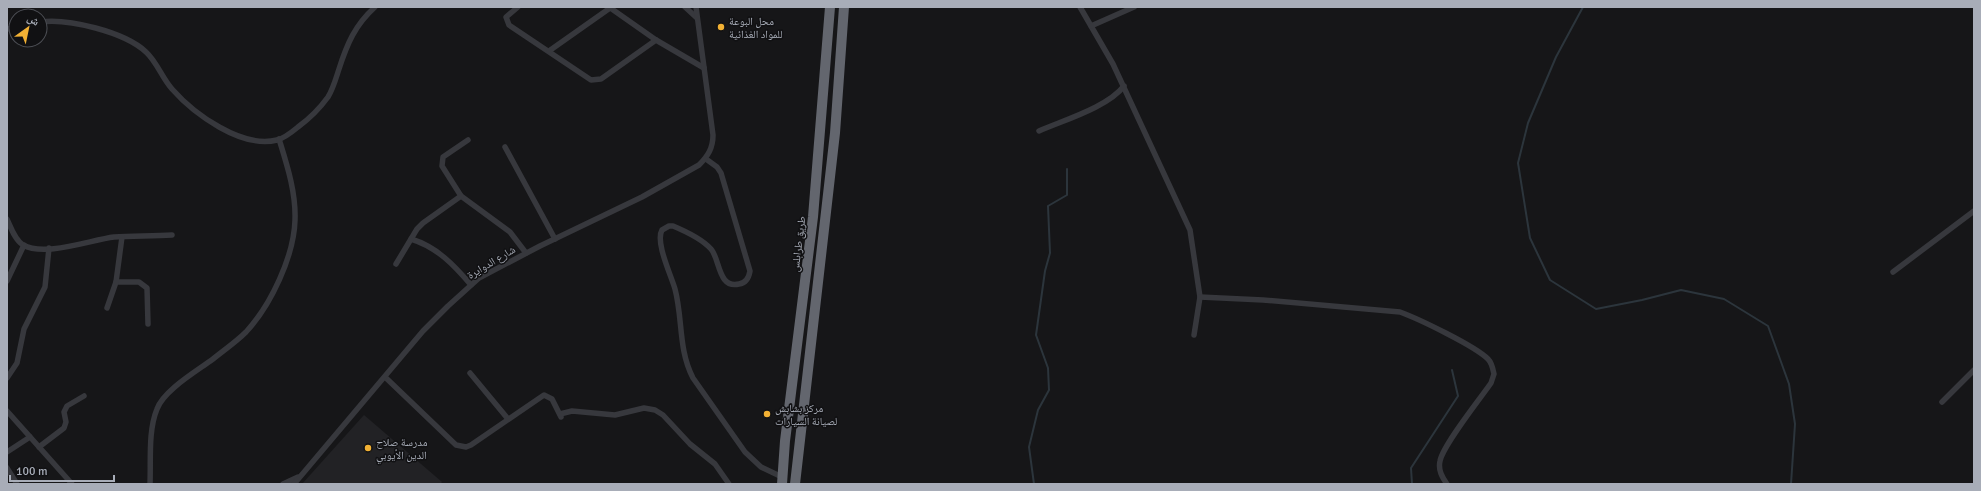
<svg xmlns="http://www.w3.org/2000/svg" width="1981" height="491" font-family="Signika,'Noto Naskh Arabic',sans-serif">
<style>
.built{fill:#222225}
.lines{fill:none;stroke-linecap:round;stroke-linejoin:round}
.stream{stroke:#2c353c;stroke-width:2}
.street{stroke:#37383d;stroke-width:5.5}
.highway{stroke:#63666e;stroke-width:10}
.poi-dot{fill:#f2b134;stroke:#111113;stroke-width:1.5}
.labels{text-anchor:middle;stroke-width:3;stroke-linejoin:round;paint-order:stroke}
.poi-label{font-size:11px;fill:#a8adb8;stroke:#111113;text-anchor:start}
.street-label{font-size:11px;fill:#a8adb8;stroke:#111113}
</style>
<rect width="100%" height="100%" fill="#161618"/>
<!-- built -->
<polygon class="built" points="364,415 442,482 440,484 302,484"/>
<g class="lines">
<!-- stream -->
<g class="stream">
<polyline points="1583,7 1556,57 1528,123 1518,163 1530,238 1550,280 1596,309 1642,300 1681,290 1724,299 1768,326 1789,384 1795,424 1791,484"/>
<polyline points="1034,484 1029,447 1038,410 1049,390 1048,368 1036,335 1045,271 1050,253 1048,206 1067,195 1067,169"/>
<polyline points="1412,484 1411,468 1458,396 1452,370"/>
</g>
<!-- street -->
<g class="street">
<polyline points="518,7 506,17 509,25 591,80 601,79 656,40"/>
<polyline points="609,7 656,40 704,68"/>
<polyline points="685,7 697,18"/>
<polyline points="1080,7 1113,64 1190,230 1200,297 1194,335"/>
<path d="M40 22C68 18 125 32 146 52 157 62 162 78 172 89 194 114 242 149 277 140 285 138 292 132 298 127 309 119 320 108 328 97 333 89 336 78 339 69 347 44 355 25 375 7"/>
<polyline points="1091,26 1134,7"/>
<polyline points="7,29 16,28"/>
<polyline points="549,51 610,8"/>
<path d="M1039 131C1064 120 1108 107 1124 86"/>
<polyline points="468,140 443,157 442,166 461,196 510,232 526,253"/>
<polyline points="505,147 555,239"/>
<path d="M706 159 717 167 721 173 750 271C749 277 746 283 739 284 718 289 720 259 711 249 702 239 685 231 673 226H669L662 230C655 242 671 275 675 289 683 319 678 349 693 378L745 452 761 467 782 477"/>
<path d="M7 219C11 228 15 240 23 245 45 257 90 240 114 237 133 236 153 236 172 235"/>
<path d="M411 239C437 247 454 265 471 285"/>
<polyline points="396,264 417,229 423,223 461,196"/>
<polyline points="1893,272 1974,211"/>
<polyline points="7,281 24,245"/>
<polyline points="116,282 139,282 147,288 148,324"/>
<path d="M1200 297 1263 300 1400 312C1419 319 1475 346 1488 359 1492 363 1493 369 1494 374L1491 383C1480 399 1443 445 1440 461 1438 470 1442 477 1447 484"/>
<polyline points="107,308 116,282 122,237"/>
<polyline points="470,373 508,419"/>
<polyline points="385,377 456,445 466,447 471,445 544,395 552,399 561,417"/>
<polyline points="7,378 17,363 24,329 45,287 49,248"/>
<polyline points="1942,402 1974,370"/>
<polyline points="7,411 72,484"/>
<polyline points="560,414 572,411 615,415 644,408 655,410 663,415 690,444 715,464 729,484"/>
<polyline points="39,447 64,428 66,422 64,412 67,406 84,396"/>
<polyline points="7,452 30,437"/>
<polyline points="7,468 17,484"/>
<path d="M150 484C151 460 148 431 157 409 164 390 197 371 213 359 224 350 236 342 246 332 271 305 294 256 295 220 296 192 287 165 279 139"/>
<polyline points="283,484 298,477"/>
<path d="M294 484 423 331 448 306 479 278 540 246 642 197 699 165C708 156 713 148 713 135L696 7"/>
</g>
<!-- highway -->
<g class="highway">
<polyline points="782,484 785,441 813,217 830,7"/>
<polyline points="795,484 835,133 844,7"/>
</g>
</g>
<!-- markers -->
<g class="poi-dot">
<circle cx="721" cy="27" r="4"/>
<circle cx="767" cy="414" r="4"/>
<circle cx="368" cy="448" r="4"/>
</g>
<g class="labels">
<!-- poi labels -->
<g class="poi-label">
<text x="729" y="25">محل البوعة<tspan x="729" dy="13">للمواد الغذائية</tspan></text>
<text x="775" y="412">مركز بشابش<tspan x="775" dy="13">لصيانة السيارات</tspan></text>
<text x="376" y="446">مدرسة صلاح<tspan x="376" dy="13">الدين الأيوبي</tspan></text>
</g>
<!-- street labels -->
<g class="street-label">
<text transform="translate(798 244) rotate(-83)" y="4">طريق طرابلس</text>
<text transform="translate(491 262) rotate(-31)" y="4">شارع الدوايرة</text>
</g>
</g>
<!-- border -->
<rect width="1981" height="491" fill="none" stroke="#a8adb8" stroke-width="16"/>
<!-- north arrow -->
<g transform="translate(28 28) rotate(33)"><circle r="19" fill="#111113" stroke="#4d4f55"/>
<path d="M0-3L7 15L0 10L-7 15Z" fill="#f2b134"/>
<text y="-6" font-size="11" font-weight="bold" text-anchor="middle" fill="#a8adb8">ش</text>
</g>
<!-- scale -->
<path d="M10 475v6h104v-6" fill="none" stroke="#a8adb8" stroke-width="2"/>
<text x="16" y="475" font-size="12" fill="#a8adb8" stroke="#111113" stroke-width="3" paint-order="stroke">100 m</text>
</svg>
